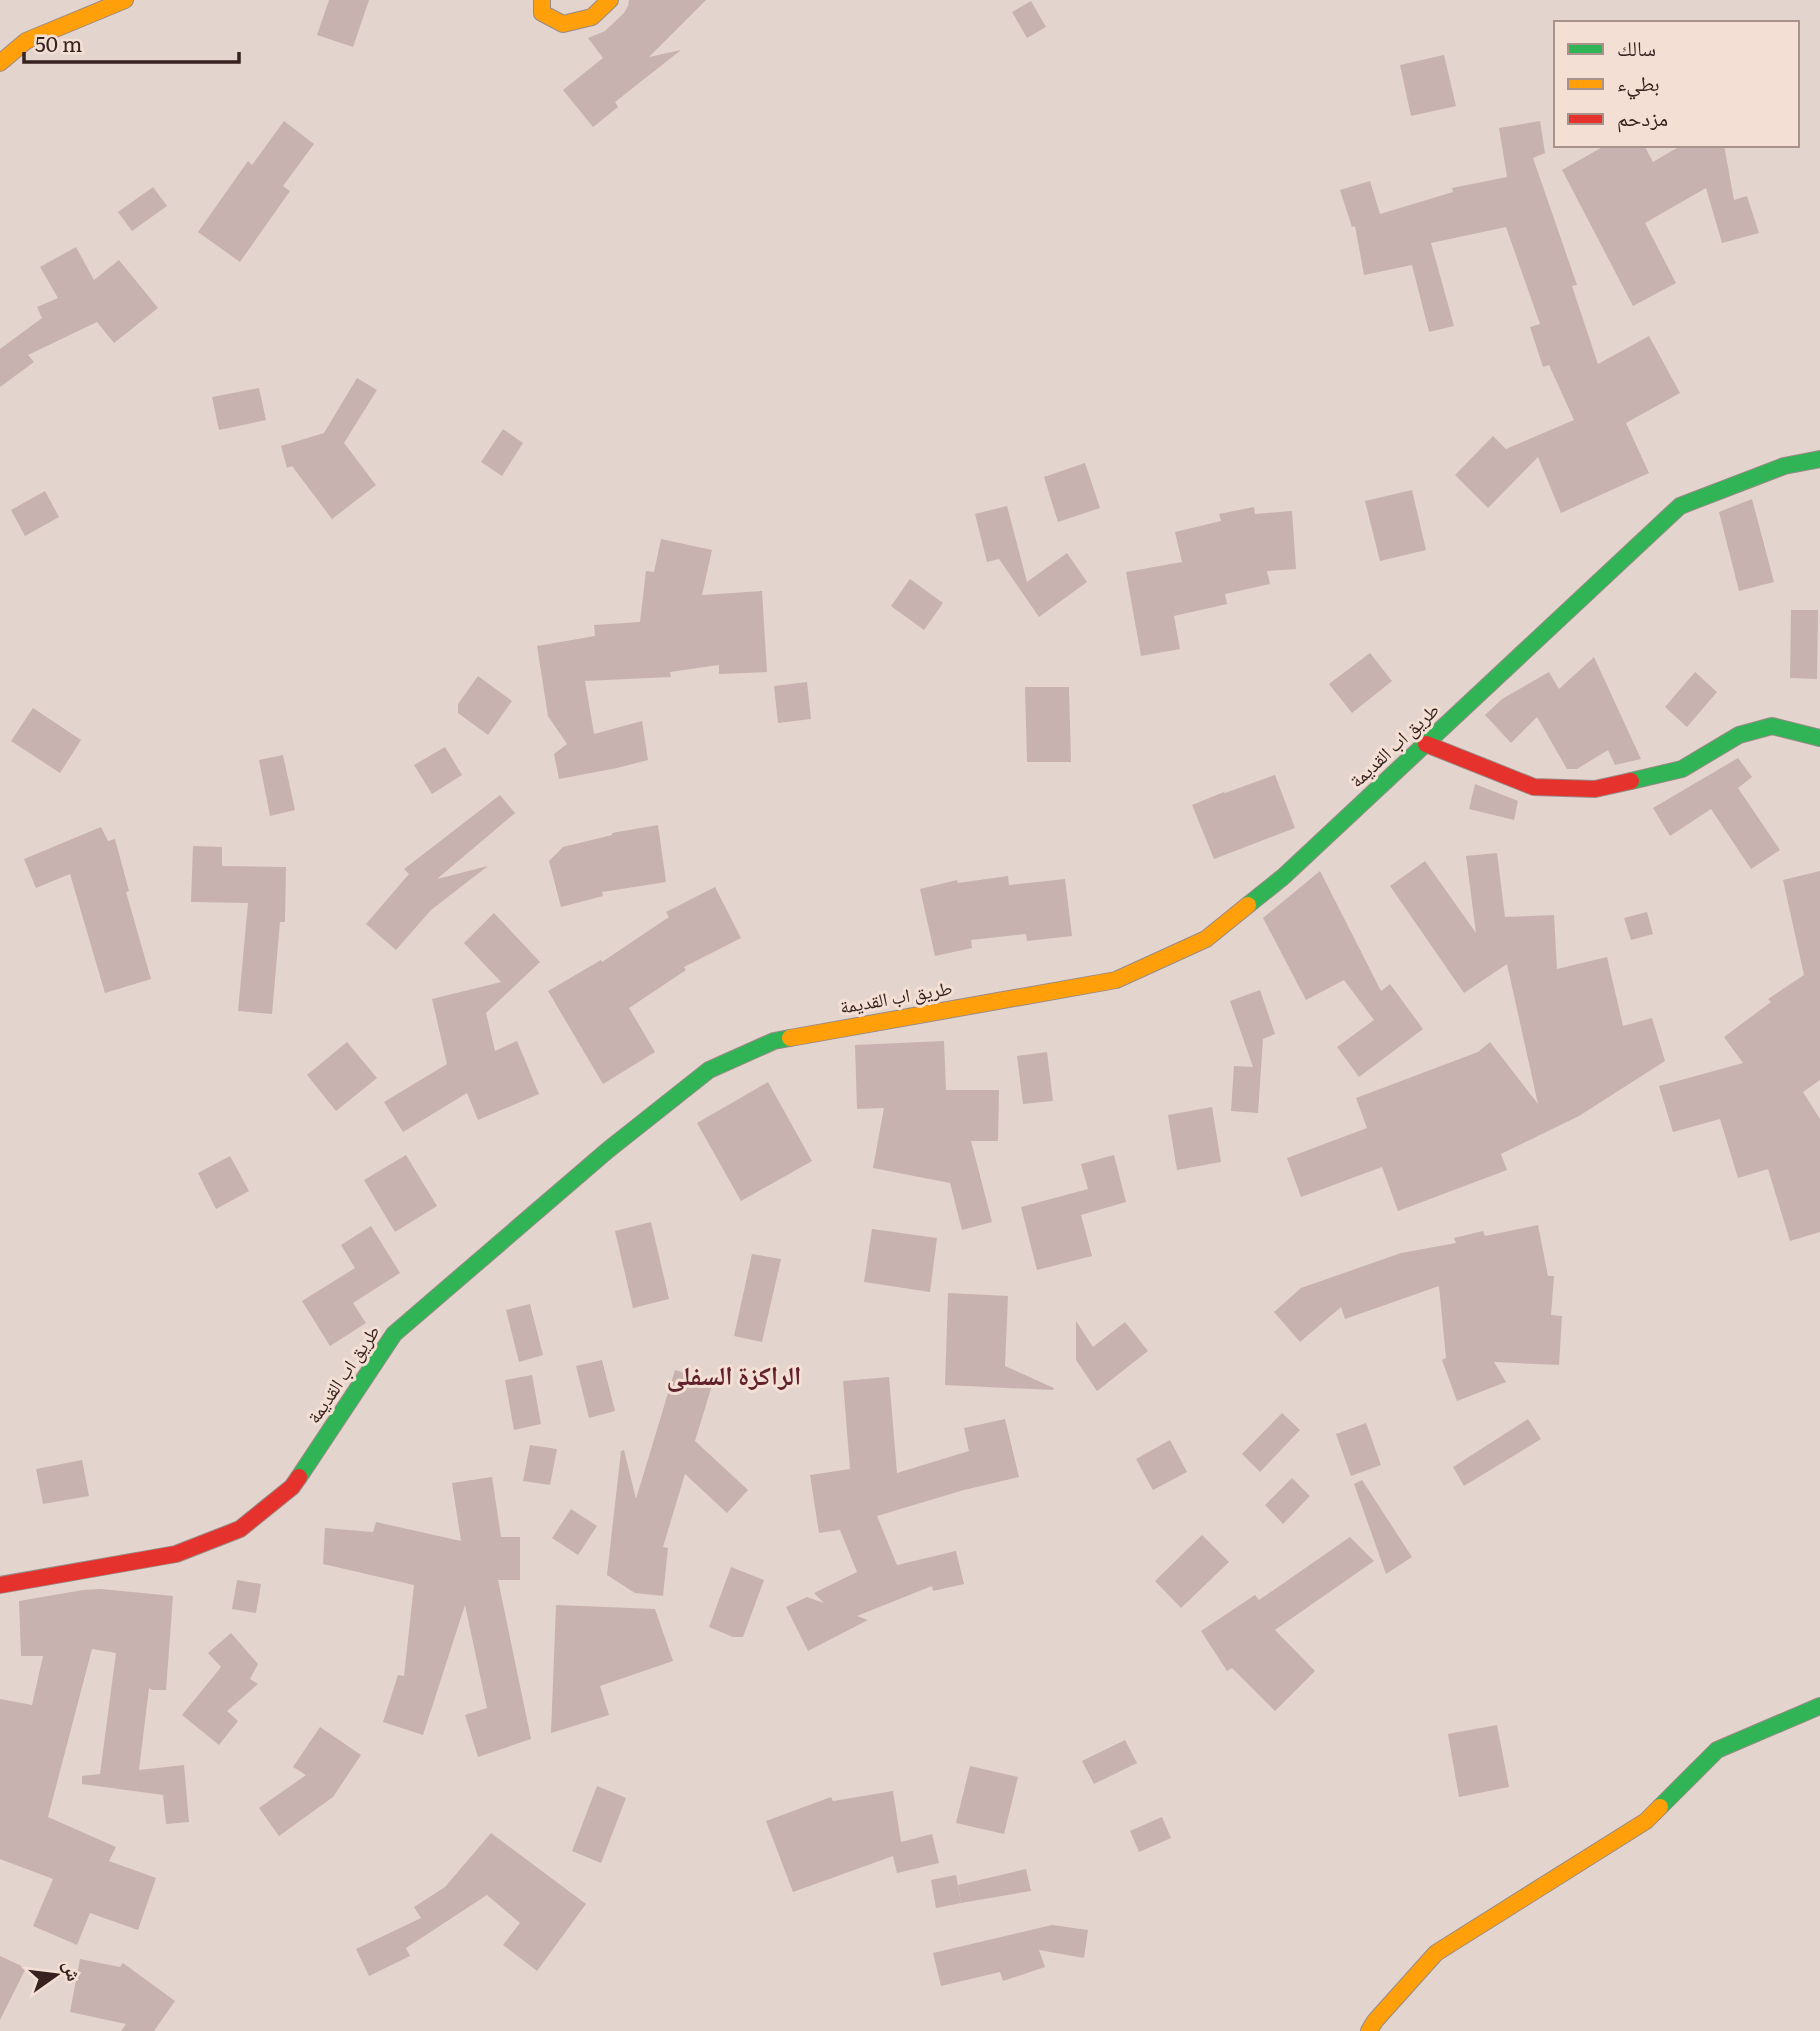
<svg xmlns="http://www.w3.org/2000/svg" width="1820" height="2031" font-family="Literata,'Noto Naskh Arabic',serif">
<style>
.building{fill:#c7b2af}
.lines{fill:none;stroke-linecap:round;stroke-linejoin:round}
.fast-casing{stroke:#988a86;stroke-width:18}
.slow-casing{stroke:#988a86;stroke-width:18}
.jam-casing{stroke:#988a86;stroke-width:18}
.fast{stroke:#30b455;stroke-width:16}
.slow{stroke:#ff9f0a;stroke-width:16}
.jam{stroke:#e5322d;stroke-width:16}
.labels{text-anchor:middle;stroke-width:6;stroke-linejoin:round;paint-order:stroke}
.street-label{font-size:19px;fill:#37221f;stroke:#f3dfd4}
.district-label{font-size:26px;font-weight:bold;fill:#61212c;stroke:#f3dfd4}
</style>
<rect width="100%" height="100%" fill="#e3d4ce"/>
<!-- building -->
<g class="building">
<polygon points="329,0 369,0 353,47 317,35"/>
<polygon points="629,0 706,0 649,57 681,50 615,102 618,107 593,127 563,90 603,58 588,38 605,31 624,13 628,6"/>
<polygon points="1031,1 1046,27 1027,38 1012,12"/>
<polygon points="1444,55 1456,106 1411,116 1400,65"/>
<polygon points="284,121 314,144 283,186 290,191 240,262 198,232 248,161 252,165"/>
<polygon points="1540,121 1545,153 1533,158 1577,285 1572,286 1598,364 1649,336 1680,393 1626,423 1649,473 1561,513 1538,457 1488,508 1455,475 1493,436 1506,449 1574,420 1549,365 1543,367 1530,327 1540,324 1506,227 1431,243 1454,326 1429,332 1412,265 1364,275 1355,226 1352,227 1340,190 1370,181 1380,214 1453,192 1452,188 1507,177 1499,128"/>
<polygon points="1606,145 1644,145 1653,162 1682,145 1724,145 1734,200 1747,196 1759,233 1722,243 1706,188 1645,223 1676,283 1633,306 1562,170"/>
<polygon points="153,187 167,206 132,231 118,212"/>
<polygon points="76,247 94,280 119,260 158,308 114,343 97,322 28,355 34,362 0,387 0,349 42,318 37,307 58,298 40,267"/>
<polygon points="357,378 377,390 344,443 376,485 332,519 292,466 287,468 281,446 324,433"/>
<polygon points="259,388 266,420 219,430 212,397"/>
<polygon points="503,429 523,443 502,476 481,462"/>
<polygon points="1085,463 1100,508 1058,522 1044,477"/>
<polygon points="1412,490 1426,550 1380,561 1365,501"/>
<polygon points="45,491 59,517 25,536 11,510"/>
<polygon points="1752,499 1774,582 1739,591 1719,512"/>
<polygon points="1007,506 1027,582 1067,553 1087,582 1039,617 999,559 987,562 975,514"/>
<polygon points="1254,507 1255,514 1292,511 1296,569 1267,571 1270,584 1225,594 1227,604 1174,616 1180,649 1141,656 1126,572 1182,562 1175,532 1221,521 1219,514"/>
<polygon points="661,539 712,550 702,595 762,591 767,672 719,674 719,665 670,672 671,677 585,681 594,734 642,721 648,760 617,768 559,779 554,754 567,744 548,716 537,646 595,636 594,625 640,622 646,571 654,572"/>
<polygon points="910,579 943,603 924,630 891,606"/>
<polygon points="1791,610 1818,610 1817,679 1790,678"/>
<polygon points="1370,653 1392,681 1352,713 1329,684"/>
<polygon points="1594,657 1641,759 1615,765 1608,750 1577,769 1567,769 1537,717 1511,743 1485,715 1502,699 1549,672 1559,689"/>
<polygon points="1695,672 1717,692 1687,727 1665,707"/>
<polygon points="478,676 512,701 488,735 458,713 458,704"/>
<polygon points="807,682 811,719 778,723 774,686"/>
<polygon points="1025,687 1069,687 1071,762 1027,762"/>
<polygon points="33,708 81,740 60,773 11,741"/>
<polygon points="445,747 462,775 432,794 414,765"/>
<polygon points="283,755 295,810 270,816 259,760"/>
<polygon points="1738,758 1752,777 1738,788 1780,850 1751,869 1711,809 1670,836 1653,808"/>
<polygon points="1275,775 1295,828 1214,859 1192,805 1224,792 1225,793"/>
<polygon points="1475,784 1518,801 1514,820 1469,809"/>
<polygon points="500,795 515,813 437,879 488,866 431,910 396,950 366,924 409,874 404,869"/>
<polygon points="658,825 666,882 602,892 603,896 561,907 549,861 563,847 612,835 612,833"/>
<polygon points="101,827 108,841 115,839 129,891 126,892 151,979 105,993 70,874 36,888 24,859"/>
<polygon points="193,846 222,847 222,866 286,867 285,922 280,922 272,1014 238,1011 248,903 191,902"/>
<polygon points="1497,853 1505,917 1554,915 1557,969 1607,957 1623,1026 1652,1018 1665,1061 1579,1116 1501,1154 1507,1170 1398,1211 1382,1167 1301,1197 1287,1158 1367,1128 1356,1098 1478,1052 1490,1042 1538,1104 1507,964 1464,993 1390,886 1425,861 1476,933 1466,856"/>
<polygon points="1320,871 1381,991 1390,984 1423,1029 1359,1077 1337,1047 1374,1020 1344,980 1306,1000 1263,918"/>
<polygon points="1820,871 1820,1080 1803,1092 1820,1119 1820,1232 1790,1241 1768,1169 1738,1178 1720,1119 1673,1132 1659,1086 1743,1063 1724,1037 1771,1002 1768,999 1804,975 1783,880"/>
<polygon points="1008,876 1009,885 1065,879 1072,936 1027,941 1026,934 971,940 972,948 935,956 920,889 957,880 958,883"/>
<polygon points="715,887 741,938 684,967 686,970 629,1008 655,1052 603,1084 548,991 601,960 602,962 669,917 666,912"/>
<polygon points="1647,912 1653,934 1631,940 1624,918"/>
<polygon points="494,913 540,962 486,1013 495,1051 517,1041 539,1094 478,1120 467,1093 403,1132 384,1102 447,1064 432,999 501,982 464,943"/>
<polygon points="1260,990 1275,1034 1263,1039 1258,1113 1231,1111 1234,1066 1253,1067 1230,1001"/>
<polygon points="944,1041 946,1090 999,1090 998,1141 971,1141 992,1222 962,1230 950,1183 873,1168 884,1108 857,1109 855,1045"/>
<polygon points="347,1042 377,1078 336,1111 307,1075"/>
<polygon points="1047,1052 1053,1101 1023,1104 1017,1056"/>
<polygon points="768,1082 812,1161 741,1201 697,1123"/>
<polygon points="1212,1107 1221,1162 1177,1170 1168,1115"/>
<polygon points="406,1155 437,1206 395,1232 364,1180"/>
<polygon points="1114,1155 1126,1202 1081,1215 1092,1256 1037,1270 1021,1207 1088,1189 1081,1164"/>
<polygon points="230,1156 249,1191 216,1209 198,1173"/>
<polygon points="651,1222 669,1299 633,1308 615,1231"/>
<polygon points="1538,1225 1548,1276 1554,1276 1551,1315 1562,1316 1559,1365 1494,1362 1506,1382 1457,1401 1442,1360 1446,1358 1439,1286 1345,1319 1341,1307 1300,1342 1274,1312 1301,1288 1401,1253 1456,1243 1454,1238 1483,1231 1485,1236"/>
<polygon points="371,1226 400,1273 353,1303 366,1323 330,1346 302,1301 355,1268 341,1245"/>
<polygon points="872,1229 937,1238 930,1292 864,1282"/>
<polygon points="752,1254 781,1259 762,1342 734,1336"/>
<polygon points="948,1293 1008,1296 1005,1366 1054,1388 1053,1390 945,1385"/>
<polygon points="530,1304 543,1355 519,1362 506,1310"/>
<polygon points="1076,1321 1093,1347 1125,1322 1148,1351 1097,1391 1076,1360"/>
<polygon points="602,1360 615,1411 589,1418 576,1366"/>
<polygon points="675,1370 713,1382 695,1441 748,1490 727,1513 685,1474 663,1547 668,1548 663,1596 635,1593 607,1575 621,1451 624,1450 636,1499"/>
<polygon points="532,1375 541,1424 514,1430 505,1380"/>
<polygon points="889,1377 897,1473 969,1451 964,1428 1005,1419 1019,1477 964,1490 877,1516 897,1565 956,1551 964,1584 933,1591 932,1586 857,1616 868,1620 808,1651 786,1607 807,1597 824,1603 814,1593 857,1572 840,1530 819,1533 810,1475 850,1469 843,1381"/>
<polygon points="1282,1413 1300,1430 1260,1472 1242,1454"/>
<polygon points="1528,1419 1541,1439 1464,1486 1453,1467"/>
<polygon points="1366,1423 1381,1465 1351,1476 1336,1434"/>
<polygon points="1170,1440 1187,1472 1153,1490 1136,1459"/>
<polygon points="530,1445 557,1449 550,1485 523,1481"/>
<polygon points="82,1460 89,1496 43,1504 36,1469"/>
<polygon points="492,1477 501,1537 520,1537 520,1580 498,1580 531,1739 478,1757 465,1715 487,1708 465,1605 423,1735 383,1722 398,1675 404,1676 414,1585 323,1564 325,1528 373,1532 376,1522 461,1541 452,1483"/>
<polygon points="1292,1478 1310,1496 1283,1524 1265,1505"/>
<polygon points="1362,1480 1412,1557 1386,1574 1354,1484"/>
<polygon points="571,1509 597,1526 578,1555 552,1538"/>
<polygon points="1202,1535 1229,1562 1181,1608 1155,1581"/>
<polygon points="1350,1537 1374,1561 1275,1630 1315,1671 1275,1711 1232,1668 1227,1671 1201,1631 1255,1595 1259,1600"/>
<polygon points="731,1567 764,1580 743,1637 733,1637 709,1627"/>
<polygon points="237,1580 261,1584 256,1613 232,1609"/>
<polygon points="101,1589 173,1596 166,1690 152,1690 149,1688 139,1770 184,1765 189,1822 166,1824 163,1795 82,1784 82,1776 100,1774 116,1653 92,1649 48,1817 116,1847 109,1861 156,1878 138,1930 90,1913 77,1945 33,1926 53,1879 0,1859 0,1699 32,1705 43,1656 21,1656 19,1601 83,1590"/>
<polygon points="556,1605 655,1609 673,1661 600,1686 609,1715 551,1733"/>
<polygon points="231,1633 258,1664 250,1679 258,1684 227,1711 238,1721 219,1745 182,1715 221,1667 208,1653"/>
<polygon points="1497,1725 1509,1787 1459,1797 1448,1734"/>
<polygon points="320,1727 361,1755 333,1797 279,1836 259,1808 306,1775 293,1767"/>
<polygon points="1125,1740 1137,1763 1094,1784 1082,1761"/>
<polygon points="970,1766 1018,1777 1004,1834 956,1823"/>
<polygon points="597,1786 626,1798 601,1863 572,1851"/>
<polygon points="893,1791 901,1842 932,1834 939,1863 897,1873 893,1856 793,1892 766,1821 831,1797 833,1801"/>
<polygon points="1162,1817 1171,1838 1139,1852 1130,1831"/>
<polygon points="491,1833 586,1904 537,1971 503,1945 520,1923 487,1895 406,1948 410,1956 369,1976 356,1949 421,1918 414,1907 445,1887"/>
<polygon points="1026,1869 1031,1891 961,1903 958,1885"/>
<polygon points="956,1875 961,1903 936,1908 931,1880"/>
<polygon points="1052,1925 1088,1930 1084,1958 1039,1950 1045,1967 1003,1981 1000,1972 941,1986 933,1953"/>
<polygon points="0,1956 26,1968 0,2020"/>
<polygon points="80,1959 120,1967 123,1963 175,2001 154,2031 121,2031 126,2024 70,2012"/>
</g>
<g class="lines">
<!-- fast casing -->
<g class="fast-casing">
<g id="fast">
<polyline points="1631,781 1682,769 1739,735 1772,726 1820,738"/>
<polyline points="1248,905 1283,877 1680,506 1784,466 1820,459"/>
<polyline points="299,1477 394,1334 608,1150 709,1070 774,1041 790,1038"/>
<polyline points="1660,1807 1717,1750 1820,1706"/>
</g>
</g>
<!-- slow casing -->
<g class="slow-casing">
<g id="slow">
<polyline points="542,0 542,13 563,24 592,17 610,0"/>
<polyline points="0,63 26,41 125,0"/>
<polyline points="790,1038 1116,980 1206,939 1248,905"/>
<polyline points="1369,2031 1375,2021 1436,1953 1646,1821 1660,1807"/>
</g>
</g>
<!-- jam casing -->
<g class="jam-casing">
<g id="jam">
<polyline points="1426,744 1534,787 1595,789 1631,781"/>
<polyline points="0,1585 176,1554 240,1529 292,1487 299,1477"/>
</g>
</g>
<!-- fast -->
<use href="#fast" class="fast"/>
<!-- slow -->
<use href="#slow" class="slow"/>
<!-- jam -->
<use href="#jam" class="jam"/>
</g>
<g class="labels">
<!-- street labels -->
<g class="street-label">
<text transform="translate(1394 745) rotate(-43)" y="7">طريق اب القديمة</text>
<text transform="translate(896 997) rotate(-10)" y="7">طريق اب القديمة</text>
<text transform="translate(343 1374) rotate(-56)" y="7">طريق اب القديمة</text>
</g>
<!-- district labels -->
<g class="district-label">
<text x="734" y="1385">الراكزة السفلى</text>
</g>
</g>
<!-- legend -->
<rect x="1554" y="21" width="245" height="126" fill="#f3dfd4" stroke="#a8938c" stroke-width="2"/>
<rect x="1568" y="44" width="35" height="10" fill="#30b455" stroke="#a8938c" stroke-width="2"/>
<text x="1617" y="56" font-size="21" fill="#37221f">سالك</text>
<rect x="1568" y="79" width="35" height="10" fill="#ff9f0a" stroke="#a8938c" stroke-width="2"/>
<text x="1617" y="91" font-size="21" fill="#37221f">بطيء</text>
<rect x="1568" y="114" width="35" height="10" fill="#e5322d" stroke="#a8938c" stroke-width="2"/>
<text x="1617" y="126" font-size="21" fill="#37221f">مزدحم</text>
<!-- north arrow -->
<g transform="translate(56 1975) rotate(76)" stroke="#f3dfd4" stroke-width="5" paint-order="stroke">
<path d="M0-5L12 26L0 18L-12 26Z" fill="#37221f"/>
<text y="-10" font-size="19" font-weight="bold" text-anchor="middle" fill="#37221f">ش</text>
</g>
<!-- scale -->
<path d="M24 52v10h215v-10" fill="none" stroke="#37221f" stroke-width="3.5"/>
<text x="35" y="52" font-size="21" fill="#37221f" stroke="#f3dfd4" stroke-width="5" paint-order="stroke">50 m</text>
</svg>
